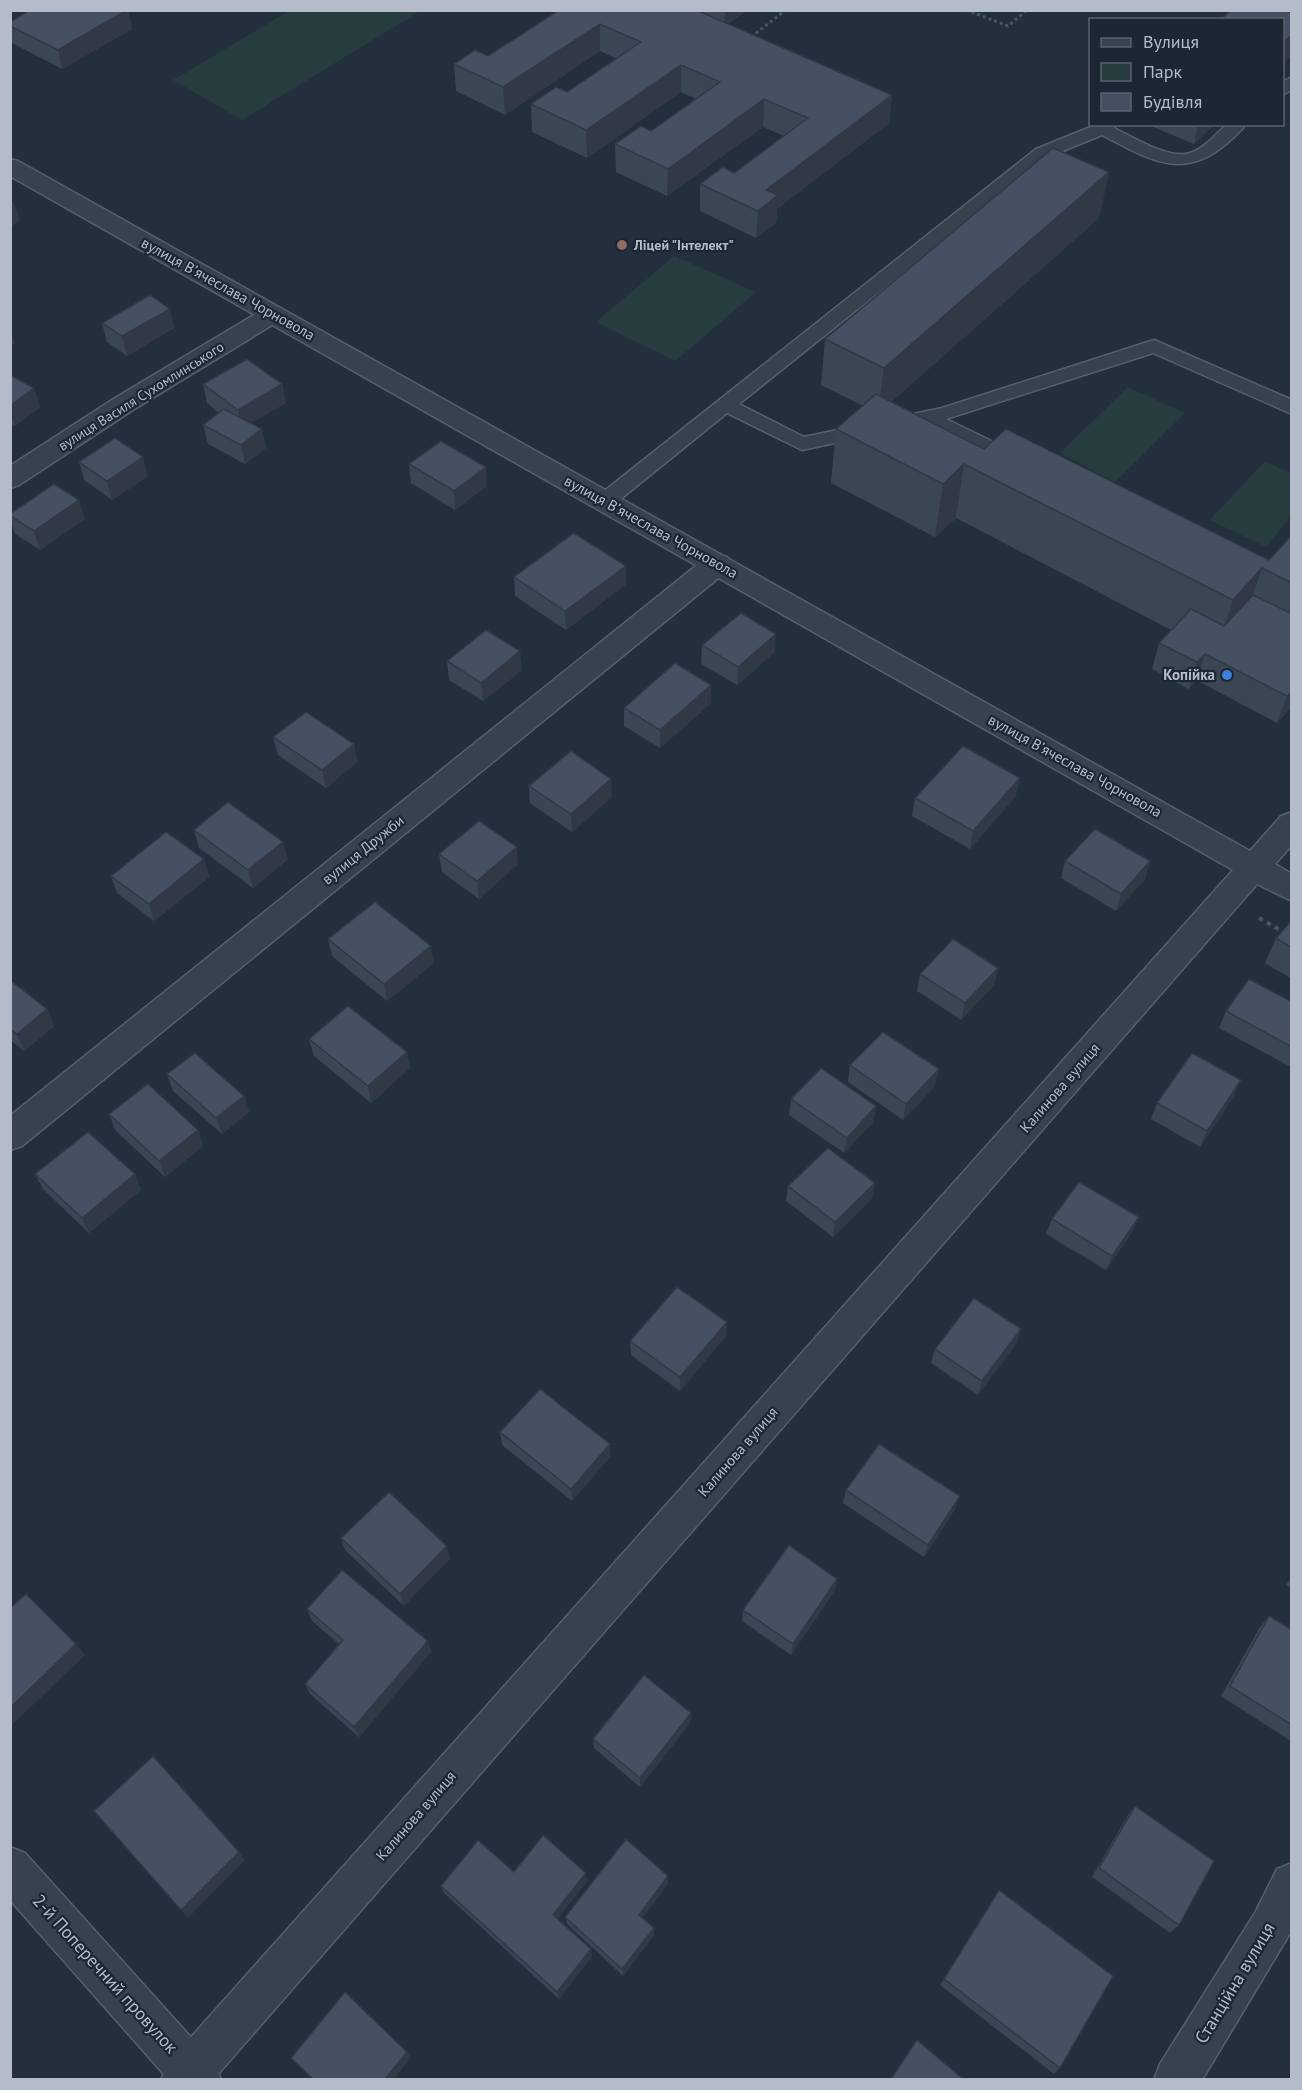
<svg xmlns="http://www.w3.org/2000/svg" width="1302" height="2090" font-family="'PT Sans',sans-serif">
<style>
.green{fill:#263c3f}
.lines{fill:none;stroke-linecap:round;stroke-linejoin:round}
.service-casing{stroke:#565f6c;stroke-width:3}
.minor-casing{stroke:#565f6c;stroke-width:3}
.tertiary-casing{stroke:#565f6c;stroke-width:3}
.path-far1{stroke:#44595c;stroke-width:3;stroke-dasharray:3 3;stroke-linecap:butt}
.path{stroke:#44595c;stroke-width:4;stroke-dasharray:4.5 4.5;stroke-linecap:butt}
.service{fill:#38414e;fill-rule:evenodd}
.minor{fill:#38414e;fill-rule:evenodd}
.tertiary{fill:#38414e;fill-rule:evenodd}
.wall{fill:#3b4654}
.shaded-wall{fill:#303945}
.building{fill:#455162;stroke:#303945;stroke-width:1.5}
.education-dot{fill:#8d6e63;stroke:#1d2633;stroke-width:2}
.shop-dot{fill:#3f7fe0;stroke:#1d2633;stroke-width:2}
.labels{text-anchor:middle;stroke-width:4.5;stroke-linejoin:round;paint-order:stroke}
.far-poi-label{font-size:14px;font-weight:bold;fill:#b4bcc9;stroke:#1d2633;text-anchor:start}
.far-street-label{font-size:14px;fill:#b4bcc9;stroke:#1d2633}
.street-label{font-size:15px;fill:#b4bcc9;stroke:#1d2633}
.poi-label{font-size:15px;font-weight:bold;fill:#b4bcc9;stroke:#1d2633;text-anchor:end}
.near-street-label{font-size:18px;fill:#b4bcc9;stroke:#1d2633}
</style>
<rect width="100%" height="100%" fill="#242f3e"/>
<!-- green -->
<g class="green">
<polygon points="289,11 420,11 242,120 173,80"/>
<polygon points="674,256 756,292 675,361 596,322"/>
<polygon points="1128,387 1185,413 1115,482 1060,453"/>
<polygon points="1265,461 1292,474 1291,516 1266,547 1210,520"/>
</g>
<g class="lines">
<!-- service casing -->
<g class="service-casing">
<g id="service">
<polygon points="1292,77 1292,90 1282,95 1282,82"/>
<path d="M1098 124H1117L1114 128C1133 137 1169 160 1190 153 1204 149 1216 134 1227 124H1246C1240 132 1233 138 1226 144 1181 182 1147 158 1102 135L1048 157 739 404 804 437 942 408 1154 340 1292 400V414L1153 353 946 419 1008 449 1025 450 1028 455 1025 460 1018 461 998 460 924 424 802 450 727 413 612 506 605 508 598 506 595 501 598 496 1036 149Z"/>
</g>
</g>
<!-- minor casing -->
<g class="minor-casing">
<g id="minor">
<polygon points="273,306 282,309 285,314 282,319 133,410 19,485 10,488 10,466 115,398 264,309"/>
<polygon points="717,554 727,557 731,564 727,571 22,1146 10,1150 10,1116 707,557"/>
<polygon points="10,1847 25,1853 215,2064 221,2080 169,2080 10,1900"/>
<polygon points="1292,1863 1292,1930 1202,2080 1154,2080 1160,2064 1255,1913 1277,1869"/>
</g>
</g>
<!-- tertiary casing -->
<g class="tertiary-casing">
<polygon id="tertiary" points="10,159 18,161 1250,851 1281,816 1292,812 1292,845 1275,864 1292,874 1292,901 1257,884 213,2080 161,2080 167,2064 1233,870 10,176"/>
</g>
<!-- path-far1 -->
<g class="path-far1">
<polyline points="966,10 1008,26 1027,10"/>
<polyline points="751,37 786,10"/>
</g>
<!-- path -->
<polyline class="path" points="1259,918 1292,937"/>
<!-- service -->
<use href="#service" class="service"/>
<!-- minor -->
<use href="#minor" class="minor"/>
<!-- tertiary -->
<use href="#tertiary" class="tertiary"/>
</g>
<!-- wall -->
<g class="wall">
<polygon points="30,10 128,10 132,29 62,69 12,43 10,40 10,22"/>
<polygon points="559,10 747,10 728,24 892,95 889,123 777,209 776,223 756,238 700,211 700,184 734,173 784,136 763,127 667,196 616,172 615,144 651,131 696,99 681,92 587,158 532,132 531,104 567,92 617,59 600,51 505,115 456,91 454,64 488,56"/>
<polygon points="1146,124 1215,124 1194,144"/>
<polygon points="1109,172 1099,218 891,402 984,449 1269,560 1292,535 1292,706 1277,723 1196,680 1189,689 1152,669 1159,643 1171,630 956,518 935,537 831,483 836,429 863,406 821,385 825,339"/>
<polygon points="170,309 174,328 127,356 107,342 102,323"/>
<polygon points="10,376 34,388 40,407 15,426 10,424"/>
<polygon points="203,384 282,384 286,403 251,423 262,429 266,448 245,464 208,444 203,425 219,413 207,403"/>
<polygon points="79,462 148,476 112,500 84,480"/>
<polygon points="409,464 487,486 455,510 411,483"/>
<polygon points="10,514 85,519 40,550 15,534 10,520"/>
<polygon points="626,566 626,584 566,630 515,596 514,577"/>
<polygon points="702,645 775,652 737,685 701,664"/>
<polygon points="447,661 522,670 483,701 449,680"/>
<polygon points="711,685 711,703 660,748 624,726 624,708"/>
<polygon points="273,737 354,744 357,762 326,788 278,755"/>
<polygon points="529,786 612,797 572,832 530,803"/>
<polygon points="1016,796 970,849 912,816 915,798"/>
<polygon points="194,830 288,859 253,888 199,848"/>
<polygon points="439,854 518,864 479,899 442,872"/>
<polygon points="204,859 209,877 154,921 117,893 111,876"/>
<polygon points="1065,861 1150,861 1145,879 1116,911 1061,878"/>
<polygon points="1292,921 1292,979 1265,963 1276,938"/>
<polygon points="328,939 434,963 387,1001 332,956"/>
<polygon points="920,974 994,985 961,1020 917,991"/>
<polygon points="10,980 47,1009 54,1026 24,1051 10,1040"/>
<polygon points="1292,1002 1292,1066 1291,1067 1219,1028 1226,1011"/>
<polygon points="309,1039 407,1052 410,1068 371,1103 314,1056"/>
<polygon points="850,1065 935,1086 903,1120 848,1082"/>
<polygon points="167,1074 244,1096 249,1112 222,1134 173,1091"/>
<polygon points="1234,1096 1200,1147 1151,1119 1157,1103"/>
<polygon points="791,1099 876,1106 873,1122 844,1153 789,1115"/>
<polygon points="109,1114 198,1130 203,1146 165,1177 115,1130"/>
<polygon points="35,1174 135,1174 141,1190 89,1233 43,1189"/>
<polygon points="875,1183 872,1198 833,1237 786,1201 788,1186"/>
<polygon points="1139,1217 1132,1232 1106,1270 1046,1234 1052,1219"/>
<polygon points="1021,1329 1016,1344 978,1395 931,1363 935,1349"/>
<polygon points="726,1336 680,1391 631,1355 630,1341"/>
<polygon points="500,1432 610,1444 610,1457 572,1501 502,1445"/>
<polygon points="846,1490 955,1509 924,1557 843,1503"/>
<polygon points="341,1538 450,1558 404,1606 345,1550"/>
<polygon points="1292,1576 1292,1589 1286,1585"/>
<polygon points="837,1579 835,1590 791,1655 742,1621 743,1610"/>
<polygon points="307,1609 428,1641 431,1652 359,1737 310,1694 305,1684 339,1644 312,1621"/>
<polygon points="1269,1616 1292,1630 1292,1742 1221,1696 1260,1627"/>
<polygon points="691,1713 690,1723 640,1787 594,1748 593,1739"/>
<polygon points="1135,1806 1179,1925 1170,1933 1092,1877 1128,1815"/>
<polygon points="514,1872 587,1881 557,1919 592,1956 559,1999 444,1893 441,1886"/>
<polygon points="668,1876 668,1884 642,1918 654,1935 623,1976 567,1924 565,1917"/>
<polygon points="999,1890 1060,2068 1054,2074 940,1985"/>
</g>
<!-- shaded-wall -->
<g class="shaded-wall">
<polygon points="127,10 128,10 132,29 62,69 58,50"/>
<polygon points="725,10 747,10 724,26"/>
<polygon points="600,24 600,51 505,115 503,87"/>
<polygon points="1292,35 1291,56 1282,64 1282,43"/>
<polygon points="681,65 681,92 587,158 586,130"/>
<polygon points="892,95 889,123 777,209 776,223 756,238 758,211 766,190"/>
<polygon points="764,99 763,127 667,196 668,169"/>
<polygon points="1198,124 1215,124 1194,144"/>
<polygon points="1109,172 1099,218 878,413 884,368"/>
<polygon points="14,202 20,221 10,227 10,204"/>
<polygon points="170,309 174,328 127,356 122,336"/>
<polygon points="10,327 15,343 10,346"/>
<polygon points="282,384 286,403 242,429 238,410"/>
<polygon points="34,388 40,407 15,426 10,414 10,406"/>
<polygon points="262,429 266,448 245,464 241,445"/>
<polygon points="143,457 148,476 112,500 107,481"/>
<polygon points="964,464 956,518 935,537 943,484"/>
<polygon points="486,467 487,486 455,510 454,491"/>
<polygon points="79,500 85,519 40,550 34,531"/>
<polygon points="626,566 626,584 566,630 565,611"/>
<polygon points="1262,568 1244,622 1216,653 1233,600"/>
<polygon points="776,634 775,652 737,685 738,667"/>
<polygon points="520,651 522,670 483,701 481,683"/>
<polygon points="1205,654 1196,680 1189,689 1197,662"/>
<polygon points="711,685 711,703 660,748 660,730"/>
<polygon points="1292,691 1292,706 1277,723 1287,696"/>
<polygon points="354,744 357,762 326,788 322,770"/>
<polygon points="1020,778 1016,796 970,849 973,831"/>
<polygon points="611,779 612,797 572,832 571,814"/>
<polygon points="283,842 288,859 253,888 248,870"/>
<polygon points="517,847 518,864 479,899 477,881"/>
<polygon points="204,859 209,877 154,921 149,904"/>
<polygon points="1150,861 1145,879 1116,911 1121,894"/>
<polygon points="431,946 434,963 387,1001 384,984"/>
<polygon points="998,968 994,985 961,1020 965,1003"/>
<polygon points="47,1009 54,1026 24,1051 17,1034"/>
<polygon points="407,1052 410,1068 371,1103 368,1086"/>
<polygon points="939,1069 935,1086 903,1120 906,1104"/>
<polygon points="1241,1080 1234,1096 1200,1147 1207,1131"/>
<polygon points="244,1096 249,1112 222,1134 216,1118"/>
<polygon points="876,1106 873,1122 844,1153 847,1138"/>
<polygon points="198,1130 203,1146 165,1177 159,1161"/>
<polygon points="135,1174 141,1190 89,1233 82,1218"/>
<polygon points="875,1183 872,1198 833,1237 835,1222"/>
<polygon points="1139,1217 1132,1232 1106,1270 1112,1256"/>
<polygon points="727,1322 726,1336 680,1391 680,1377"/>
<polygon points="1021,1329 1016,1344 978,1395 982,1381"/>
<polygon points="610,1444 610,1457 572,1501 571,1489"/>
<polygon points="960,1496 955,1509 924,1557 928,1545"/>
<polygon points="447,1546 450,1558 404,1606 400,1594"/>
<polygon points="837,1579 835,1590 791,1655 793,1644"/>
<polygon points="428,1641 431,1652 359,1737 354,1727"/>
<polygon points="76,1644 85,1655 10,1727 10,1708"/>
<polygon points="691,1713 690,1723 640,1787 640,1778"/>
<polygon points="239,1852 245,1860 188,1918 181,1910"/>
<polygon points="586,1873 587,1881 554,1922 553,1915"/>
<polygon points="668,1876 668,1884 639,1922 639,1915"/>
<polygon points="654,1928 654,1935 623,1976 622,1969"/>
<polygon points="591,1949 592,1956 559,1999 557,1992"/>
<polygon points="407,2052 411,2057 394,2079 385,2079"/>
</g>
<!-- building -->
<g class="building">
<polygon points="30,10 127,10 58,50 10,26 10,22"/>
<polygon points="559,10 696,10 892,95 766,190 778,195 758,211 700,184 723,167 734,173 808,118 764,99 668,169 615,144 641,126 651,131 720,82 681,65 586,130 531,104 556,87 567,92 641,42 600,24 503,87 454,64 475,50 488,56"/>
<polygon points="1231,10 1285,10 1292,13 1292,35 1282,43 1282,20 1220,20"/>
<polygon points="1053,148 1109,172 884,368 825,339"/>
<polygon points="150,295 170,309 122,336 102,323"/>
<polygon points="247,359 282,384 238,410 203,384"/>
<polygon points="10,375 34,388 10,406"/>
<polygon points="876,394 984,449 1006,429 1269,560 1292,535 1292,583 1262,568 1233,600 964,464 943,484 836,429"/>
<polygon points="224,409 262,429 241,445 203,425"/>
<polygon points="115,438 143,457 107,481 79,462"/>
<polygon points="441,441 486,467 454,491 409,464"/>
<polygon points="54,484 79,500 34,531 10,516 10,514"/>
<polygon points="574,533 626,566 565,611 514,577"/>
<polygon points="1253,595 1292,614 1292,691 1287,696 1205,654 1197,662 1159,643 1191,609 1224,626"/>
<polygon points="741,613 776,634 738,667 702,645"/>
<polygon points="486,630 520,651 481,683 447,661"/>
<polygon points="675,663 711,685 660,730 624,708"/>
<polygon points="306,712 354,744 322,770 273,737"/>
<polygon points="963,746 1020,778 973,831 915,798"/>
<polygon points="571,751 611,779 571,814 529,786"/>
<polygon points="228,802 283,842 248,870 194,830"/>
<polygon points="479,821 517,847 477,881 439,854"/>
<polygon points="1095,829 1150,861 1121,894 1065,861"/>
<polygon points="166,832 204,859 149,904 111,876"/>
<polygon points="375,902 431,946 384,984 328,939"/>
<polygon points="1292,921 1292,948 1276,938 1291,921"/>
<polygon points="953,939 998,968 965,1003 920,974"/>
<polygon points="1249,979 1292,1002 1292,1047 1226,1011"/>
<polygon points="10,980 47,1009 17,1034 10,1029"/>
<polygon points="348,1006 407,1052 368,1086 309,1039"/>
<polygon points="883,1032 939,1069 906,1104 850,1065"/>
<polygon points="195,1053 244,1096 216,1118 167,1074"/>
<polygon points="1192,1053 1241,1080 1207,1131 1157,1103"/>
<polygon points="821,1068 876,1106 847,1138 791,1099"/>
<polygon points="148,1084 198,1130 159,1161 109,1114"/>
<polygon points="88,1132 135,1174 82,1218 35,1174"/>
<polygon points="828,1148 875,1183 835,1222 788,1186"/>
<polygon points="1079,1182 1139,1217 1112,1256 1052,1219"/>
<polygon points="677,1287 727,1322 680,1377 630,1341"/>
<polygon points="974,1298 1021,1329 982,1381 935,1349"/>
<polygon points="540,1389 610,1444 571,1489 500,1432"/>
<polygon points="879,1444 960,1496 928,1545 846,1490"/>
<polygon points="389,1492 447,1546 400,1594 341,1538"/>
<polygon points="789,1545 837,1579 793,1644 743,1610"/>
<polygon points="342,1570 428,1641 354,1727 305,1684 343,1640 307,1609"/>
<polygon points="26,1594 76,1644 10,1708 10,1608"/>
<polygon points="1269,1616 1292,1630 1292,1725 1230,1686"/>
<polygon points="644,1675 691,1713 640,1778 593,1739"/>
<polygon points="153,1756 239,1852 181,1910 94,1811"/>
<polygon points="1135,1806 1214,1861 1179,1925 1099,1868"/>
<polygon points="543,1835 586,1873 553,1915 591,1949 557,1992 441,1886 478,1840 514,1872"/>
<polygon points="626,1839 668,1876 639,1915 654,1928 622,1969 565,1917"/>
<polygon points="999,1890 1113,1976 1060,2068 944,1979"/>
<polygon points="345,1992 407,2052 385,2079 313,2079 291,2058"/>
<polygon points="917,2040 963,2079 891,2079"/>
</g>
<!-- markers -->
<circle class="education-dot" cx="622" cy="245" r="6"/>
<circle class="shop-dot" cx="1227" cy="675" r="6"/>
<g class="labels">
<!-- far-poi labels -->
<g class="far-poi-label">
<text x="634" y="250">Ліцей "Інтелект"</text>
</g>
<!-- far-street labels -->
<g class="far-street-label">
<text transform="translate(141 396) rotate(-32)" y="5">вулиця Василя Сухомлинського</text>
</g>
<!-- street labels -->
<g class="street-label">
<text transform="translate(228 289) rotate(29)" y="5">вулиця Вʼячеслава Чорновола</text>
<text transform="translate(651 527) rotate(29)" y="5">вулиця Вʼячеслава Чорновола</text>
<text transform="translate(1075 766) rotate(29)" y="5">вулиця Вʼячеслава Чорновола</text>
<text transform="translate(363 850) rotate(-39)" y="5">вулиця Дружби</text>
<text transform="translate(1060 1088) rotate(-49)" y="5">Калинова вулиця</text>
<text transform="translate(738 1452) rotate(-49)" y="5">Калинова вулиця</text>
<text transform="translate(416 1816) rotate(-49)" y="5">Калинова вулиця</text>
</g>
<!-- poi labels -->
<g class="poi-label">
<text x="1215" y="680">Копійка</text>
</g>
<!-- near-street labels -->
<g class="near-street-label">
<text transform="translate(105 1974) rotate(48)" y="6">2-й Поперечний провулок</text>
<text transform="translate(1235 1983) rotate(-59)" y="6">Станційна вулиця</text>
</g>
</g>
<!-- border -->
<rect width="1302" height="2090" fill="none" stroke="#b4bcc9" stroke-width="24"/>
<!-- legend -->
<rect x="1089" y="18" width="195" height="108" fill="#1d2633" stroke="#59626f" stroke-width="1.5"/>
<rect x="1101" y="38" width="30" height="9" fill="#38414e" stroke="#59626f" stroke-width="1.5"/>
<text x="1143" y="48" font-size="18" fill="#b4bcc9">Вулиця</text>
<rect x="1101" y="63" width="30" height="18" fill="#263c3f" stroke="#59626f" stroke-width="1.5"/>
<text x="1143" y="78" font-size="18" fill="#b4bcc9">Парк</text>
<rect x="1101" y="93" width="30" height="18" fill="#455162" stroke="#59626f" stroke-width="1.5"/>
<text x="1143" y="108" font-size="18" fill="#b4bcc9">Будівля</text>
</svg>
